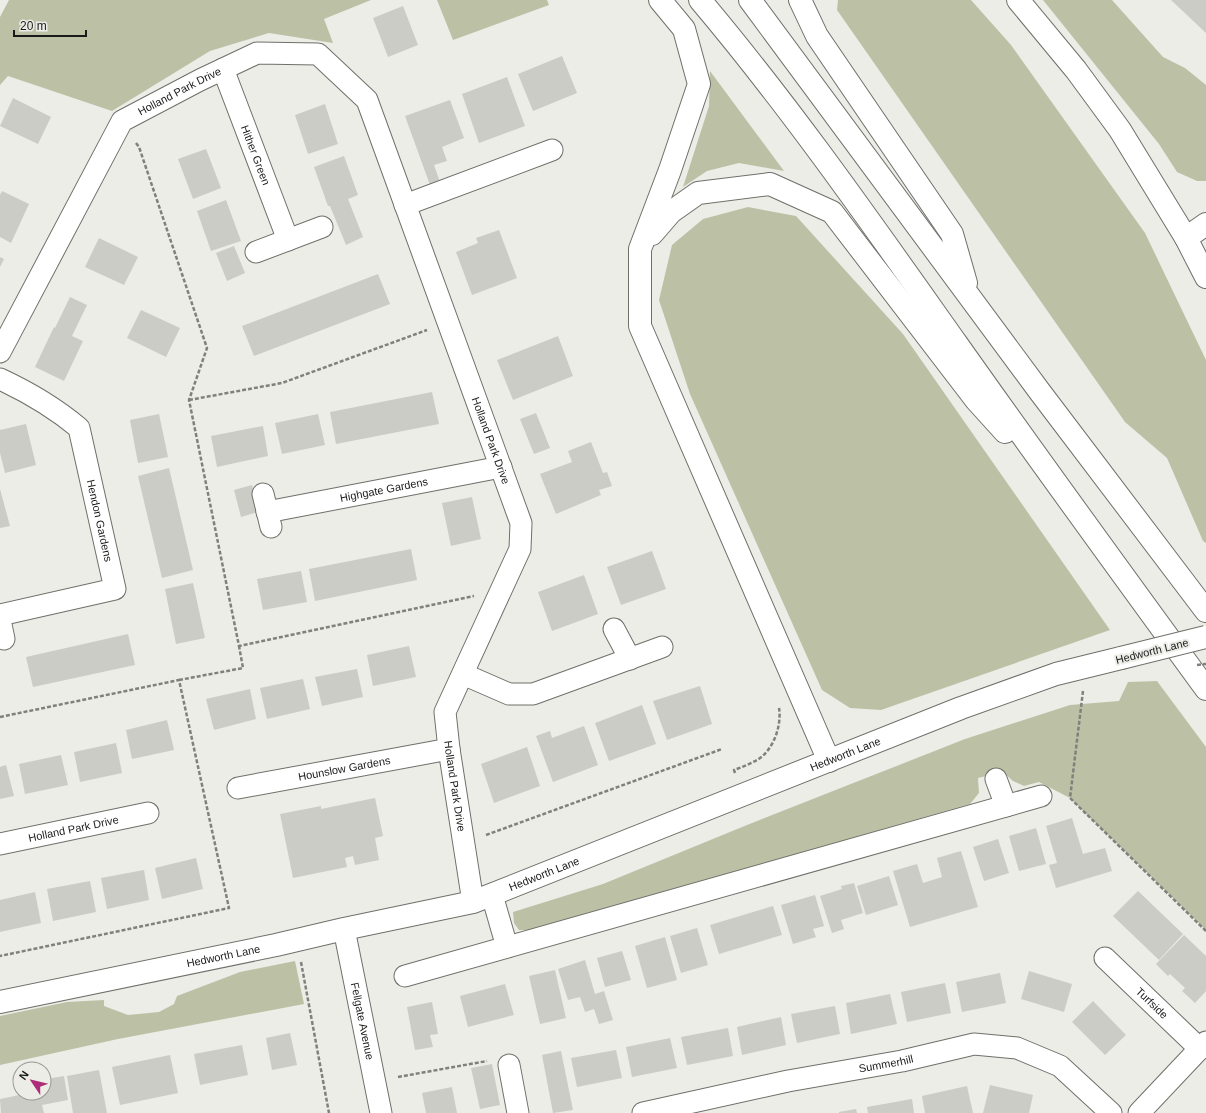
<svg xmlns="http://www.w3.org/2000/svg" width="1206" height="1113" font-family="Arial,sans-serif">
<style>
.green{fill:#bcc1a6}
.building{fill:#cbccc6}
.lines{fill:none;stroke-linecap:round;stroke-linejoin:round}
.street-casing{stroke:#6f706a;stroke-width:23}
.secondary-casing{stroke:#6f706a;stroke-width:24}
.highway-casing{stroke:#6f706a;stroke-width:24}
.path{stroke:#80817d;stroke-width:2.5;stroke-dasharray:4 2;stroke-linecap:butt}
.street{stroke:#fff;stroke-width:21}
.secondary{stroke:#fff;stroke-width:22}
.highway{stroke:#fff;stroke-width:22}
.secondary-bridge-casing{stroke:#6f706a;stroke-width:24;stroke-linecap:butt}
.path-bridge{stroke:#80817d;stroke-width:2.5;stroke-dasharray:4 2;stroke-linecap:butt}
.secondary-bridge{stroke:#fff;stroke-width:22}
.labels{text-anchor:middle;stroke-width:4;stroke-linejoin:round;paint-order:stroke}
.street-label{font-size:11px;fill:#1a1b19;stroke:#ecede7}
</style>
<rect width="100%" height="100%" fill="#ecede7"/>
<!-- green -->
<g class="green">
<polygon points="9,0 371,0 324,19 333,43 269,33 210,51 112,111 8,76 0,85 0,17"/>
<polygon points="437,0 547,0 549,5 453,40"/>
<polygon points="838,0 971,0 1011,45 1145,233 1206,360 1206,543 1203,541 1167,458 1125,422 837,10"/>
<polygon points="1043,0 1112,0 1163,57 1185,68 1206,85 1206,181 1197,181 1177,172 1159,144"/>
<polygon points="710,71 784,171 739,163 707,171 683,187 709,106"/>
<polygon points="748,207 796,216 903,334 1110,630 881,710 850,708 822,690 690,394 659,300 672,245 703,219"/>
<polygon points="1157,681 1206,747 1206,930 1070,798 1039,782 1024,786 1013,781 1003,772 978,778 979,793 970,804 855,837 546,930 519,930 514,923 513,912 603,884 747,825 965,739 1070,705 1119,701 1128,682"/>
<polygon points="295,961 304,1004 118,1039 0,1065 0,1016 67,1002 104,1000 104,1006 128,1015 159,1012 174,1004 177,996 240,972"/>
</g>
<!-- building -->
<g class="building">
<polygon points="1171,0 1206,0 1206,33"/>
<polygon points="403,6 418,45 388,57 373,18"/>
<polygon points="562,56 577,93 533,111 518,74"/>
<polygon points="507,77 525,126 479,143 462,94"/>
<polygon points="13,98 51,117 38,144 0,126"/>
<polygon points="450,100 464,138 442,147 447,161 434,165 440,182 430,185 405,116"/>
<polygon points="325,104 338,144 308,154 295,115"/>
<polygon points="206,149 221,188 193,199 178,159"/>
<polygon points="344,156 358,195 348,199 363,237 346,245 330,206 328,206 314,167"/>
<polygon points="2,191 29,204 11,243 0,237 0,195"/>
<polygon points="226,200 241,241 211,251 197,211"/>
<polygon points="499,230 517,278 472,295 456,252 478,243 476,238"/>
<polygon points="99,238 138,257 124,285 85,267"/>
<polygon points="234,246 245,273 227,281 216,253"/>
<polygon points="0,257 4,259 0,267"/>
<polygon points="378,274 390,304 254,356 242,326"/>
<polygon points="70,297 87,305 72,336 83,341 64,381 35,367 54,327 55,328"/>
<polygon points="141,310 180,328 166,357 127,338"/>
<polygon points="558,336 573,376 513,400 497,360"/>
<polygon points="432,392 439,424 336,444 330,412"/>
<polygon points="536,413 550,448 534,454 520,419"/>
<polygon points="159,414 168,457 138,463 130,420"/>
<polygon points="318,414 325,445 282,454 275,423"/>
<polygon points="26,424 36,465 5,473 0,453 0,430"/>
<polygon points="263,426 268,456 217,467 211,436"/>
<polygon points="591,442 603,473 607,472 612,486 599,490 601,495 556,514 540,474 572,462 568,451"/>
<polygon points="169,468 193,570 162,578 138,476"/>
<polygon points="252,485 258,512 241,517 234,490"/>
<polygon points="0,489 10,526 0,528"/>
<polygon points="472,497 481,539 451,546 442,503"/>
<polygon points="411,549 417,580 315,601 309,569"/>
<polygon points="652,551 666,589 621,605 607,567"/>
<polygon points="301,571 307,602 263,610 257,579"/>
<polygon points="584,575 598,614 552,631 538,592"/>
<polygon points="193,583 205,638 176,644 165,589"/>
<polygon points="128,634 135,665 33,687 26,657"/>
<polygon points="409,646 416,677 373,686 367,655"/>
<polygon points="357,669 363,697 322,706 315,677"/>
<polygon points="303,679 310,709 267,719 260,688"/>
<polygon points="700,686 712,724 667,740 653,701"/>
<polygon points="250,689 256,719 214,730 206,699"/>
<polygon points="642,705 656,744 609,761 595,723"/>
<polygon points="167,720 174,750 132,759 126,730"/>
<polygon points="584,726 598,765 553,782 536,736 550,731 552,738"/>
<polygon points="116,743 122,773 80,782 74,752"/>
<polygon points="527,747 540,786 494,803 481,764"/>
<polygon points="61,755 68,785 25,794 19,764"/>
<polygon points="6,765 14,796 0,799 0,767"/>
<polygon points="375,798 383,836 375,838 379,860 355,865 353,856 345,858 347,867 293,878 280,814 321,806 321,809"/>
<polygon points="1072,818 1083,854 1105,848 1112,871 1056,888 1049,865 1057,863 1046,826"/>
<polygon points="1036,828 1046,864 1019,871 1009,836"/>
<polygon points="998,839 1009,873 984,881 973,847"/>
<polygon points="961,851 978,907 910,927 893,871 917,864 923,883 942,877 937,858"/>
<polygon points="196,858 203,889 162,899 155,868"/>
<polygon points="144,870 149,900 107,909 101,878"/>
<polygon points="889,876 898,905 866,915 857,886"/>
<polygon points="90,881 96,912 53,921 47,889"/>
<polygon points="854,883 863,913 841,920 844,929 832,933 820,896 842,889 841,886"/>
<polygon points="1138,891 1183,934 1159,960 1113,916"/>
<polygon points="35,892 41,923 0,932 0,900"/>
<polygon points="815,895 824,926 813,929 816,937 793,944 781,905"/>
<polygon points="773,906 782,935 719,954 710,925"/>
<polygon points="697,928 708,965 681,973 670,936"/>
<polygon points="1184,935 1206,956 1206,991 1195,1003 1182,991 1185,988 1170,974 1168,976 1156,964"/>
<polygon points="665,937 677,980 647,988 635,946"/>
<polygon points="622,951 631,980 605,987 597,958"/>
<polygon points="585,960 595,994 604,991 613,1020 599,1024 594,1009 585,1012 580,997 568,1000 558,969"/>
<polygon points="555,970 566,1018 540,1024 529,976"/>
<polygon points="1029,971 1072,984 1064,1012 1021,999"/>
<polygon points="1000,973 1006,1003 962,1012 956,982"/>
<polygon points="945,983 951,1013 907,1022 901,992"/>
<polygon points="505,984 514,1015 468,1027 460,996"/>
<polygon points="890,994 897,1024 851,1034 846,1003"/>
<polygon points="1093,1001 1126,1035 1105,1055 1072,1022"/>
<polygon points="432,1002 438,1034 430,1035 433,1047 415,1050 407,1007"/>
<polygon points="835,1006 840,1034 797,1043 791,1014"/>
<polygon points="781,1017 786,1045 742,1055 737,1027"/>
<polygon points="728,1028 733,1056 687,1065 681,1037"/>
<polygon points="290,1033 297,1065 272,1070 266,1038"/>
<polygon points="670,1038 677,1068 632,1077 626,1047"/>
<polygon points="242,1045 248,1075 200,1085 194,1054"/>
<polygon points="616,1050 622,1078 577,1087 571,1058"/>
<polygon points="561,1051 573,1110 553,1113 542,1055"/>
<polygon points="170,1055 178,1093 120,1105 112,1067"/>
<polygon points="492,1064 500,1105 480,1109 471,1068"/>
<polygon points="99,1070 107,1113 73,1113 67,1076"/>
<polygon points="64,1076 68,1100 42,1105 44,1113 1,1113 0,1099 29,1093 44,1093 44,1090 48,1089 46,1079"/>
<polygon points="990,1085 1033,1095 1029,1113 983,1113"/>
<polygon points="967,1086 973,1113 925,1113 922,1096"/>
<polygon points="452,1087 457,1113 426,1113 422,1093"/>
<polygon points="912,1099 914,1113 868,1113 867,1107"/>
<polygon points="856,1109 857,1113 839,1113 839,1112"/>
</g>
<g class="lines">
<!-- street casing -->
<g class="street-casing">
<g id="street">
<path id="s1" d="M223 69 288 240"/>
<polyline points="405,205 552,150"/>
<polyline points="256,252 322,227"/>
<path id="s2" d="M0 352 122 121 200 80 257 53 318 54 367 100 521 523 520 549 445 712 449 749 473 902"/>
<path id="s3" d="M0 379C28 392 55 408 79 428L115 589 0 615"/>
<polyline points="263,494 271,527"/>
<path id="s4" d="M267 512 501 467"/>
<polyline points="0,620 4,639"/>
<polyline points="614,629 630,659"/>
<polyline points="463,674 509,694 533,694 662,647"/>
<polyline points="996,779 1006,806"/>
<path id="s5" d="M238 788 449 749"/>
<path id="s6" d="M0 844 148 813"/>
<polyline points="492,895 507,947"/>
<path id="s7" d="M344 929 381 1113"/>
<path id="s8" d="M1105 958 1200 1049"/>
<polyline points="405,976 1041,796"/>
<polyline points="509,1065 518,1113"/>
<path id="s9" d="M643 1113 788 1081 902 1061 974 1044 1017 1048 1060 1066 1111 1113"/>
<polyline points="1139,1113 1206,1042"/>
</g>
</g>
<!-- secondary casing -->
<g class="secondary-casing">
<g id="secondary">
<polyline points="1206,224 1186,238 1206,277"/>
<path id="s10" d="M0 1002 276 945 344 929 473 902 961 708 1056 674 1121 658"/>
</g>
</g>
<!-- highway casing -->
<g class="highway-casing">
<g id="highway">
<polyline points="660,0 684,29 699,84 670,170 640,249 640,326 829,761"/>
<path d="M700 0C792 109 874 227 957 344 1039 460 1122 574 1206 689"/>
<polyline points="750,0 1040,392 1206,611"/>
<polyline points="800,0 817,36 952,234 966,283"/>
<polyline points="1018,0 1076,70 1120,130 1186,238"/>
<polyline points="652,234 671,212 698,193 770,184 832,212 976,400 1005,432"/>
</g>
</g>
<!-- path -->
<g class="path">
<polyline points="136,143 139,147 207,348 189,400 239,646 474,596"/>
<polyline points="189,400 282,383 427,330"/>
<polyline points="179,680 243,668 239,646"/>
<polyline points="1083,691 1070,798 1206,931"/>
<polyline points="0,717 179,680 229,908 0,956"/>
<path d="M735 773 734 770C742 767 750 764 757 760 773 751 782 726 779 708"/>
<polyline points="486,835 722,749"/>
<polyline points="301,962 329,1113"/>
<polyline points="398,1077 487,1061"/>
</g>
<!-- street -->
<use href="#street" class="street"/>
<!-- secondary -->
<use href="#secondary" class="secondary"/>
<!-- highway -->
<use href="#highway" class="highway"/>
<!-- secondary-bridge casing -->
<g class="secondary-bridge-casing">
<polyline id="secondary-bridge" points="1121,658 1206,637"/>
</g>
<!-- path-bridge -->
<polyline class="path-bridge" points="1197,665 1206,664"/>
<!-- secondary-bridge -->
<use href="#secondary-bridge" class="secondary-bridge"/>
</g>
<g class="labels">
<!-- street labels -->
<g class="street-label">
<text dy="4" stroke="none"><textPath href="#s2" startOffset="326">Holland Park Drive</textPath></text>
<text dy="4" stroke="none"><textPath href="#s1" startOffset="92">Hither Green</textPath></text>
<text dy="4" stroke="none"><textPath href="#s2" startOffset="903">Holland Park Drive</textPath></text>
<text dy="4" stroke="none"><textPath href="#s4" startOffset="119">Highgate Gardens</textPath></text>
<text dy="4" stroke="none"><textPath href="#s3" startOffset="188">Hendon Gardens</textPath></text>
<text transform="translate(1152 651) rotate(-14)" y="4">Hedworth Lane</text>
<text dy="4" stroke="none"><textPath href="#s10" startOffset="884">Hedworth Lane</textPath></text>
<text dy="4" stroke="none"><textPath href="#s5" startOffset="108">Hounslow Gardens</textPath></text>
<text dy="4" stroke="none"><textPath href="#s2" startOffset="1271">Holland Park Drive</textPath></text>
<text dy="4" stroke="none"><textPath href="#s6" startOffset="75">Holland Park Drive</textPath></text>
<text dy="4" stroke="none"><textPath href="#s10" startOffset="560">Hedworth Lane</textPath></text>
<text dy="4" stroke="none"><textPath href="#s10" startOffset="228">Hedworth Lane</textPath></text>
<text dy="4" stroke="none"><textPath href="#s8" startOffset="65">Turfside</textPath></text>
<text dy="4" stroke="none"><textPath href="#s7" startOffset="94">Fellgate Avenue</textPath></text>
<text dy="4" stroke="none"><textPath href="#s9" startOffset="248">Summerhill</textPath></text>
</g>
</g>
<!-- north arrow -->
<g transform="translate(32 1081) rotate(305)"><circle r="19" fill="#ecede7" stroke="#989995"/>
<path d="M0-3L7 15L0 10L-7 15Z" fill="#ae2d79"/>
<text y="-6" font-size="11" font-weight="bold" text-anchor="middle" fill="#1a1b19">N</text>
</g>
<!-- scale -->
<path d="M14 30v6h72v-6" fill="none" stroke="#1a1b19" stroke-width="2"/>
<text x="20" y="30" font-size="12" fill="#1a1b19" stroke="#ecede7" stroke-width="3" paint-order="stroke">20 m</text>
</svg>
